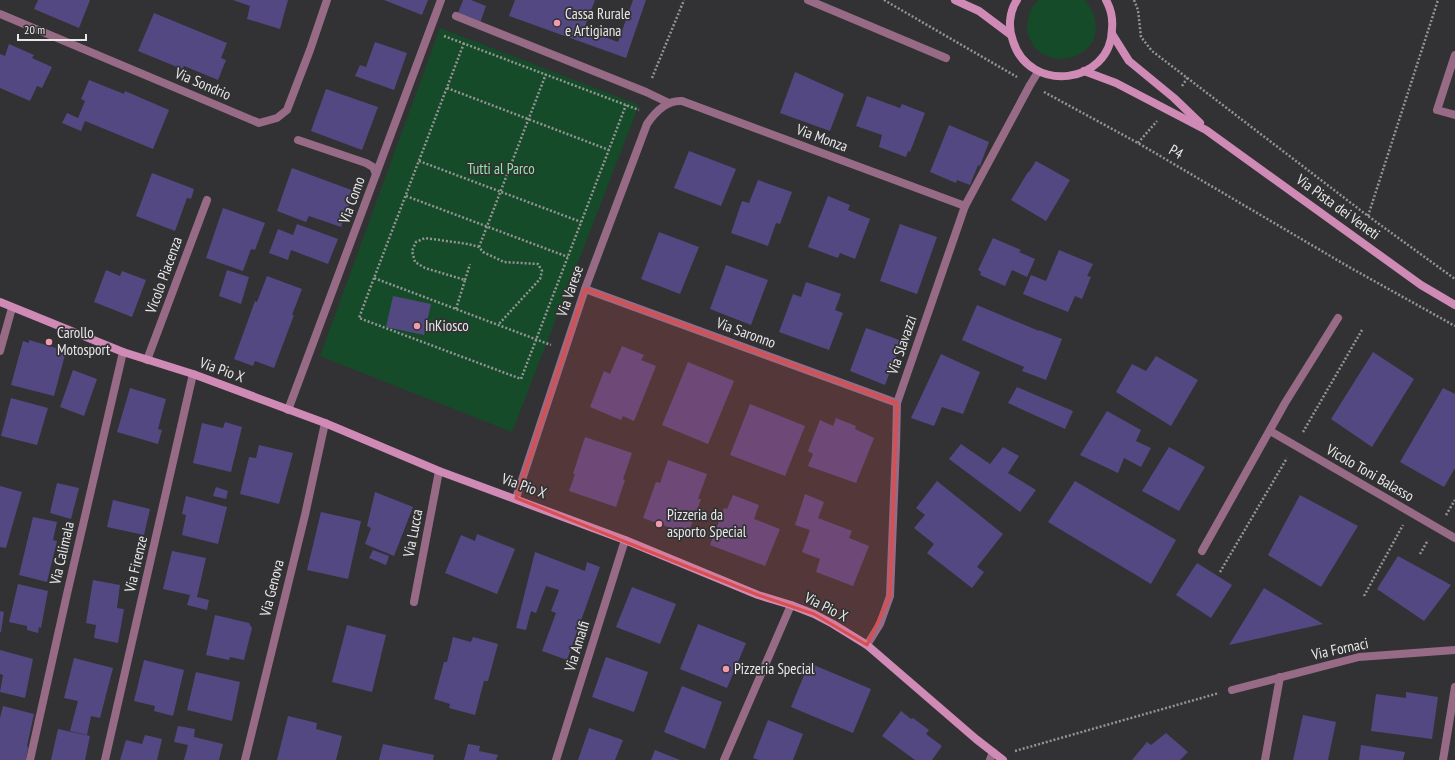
<svg xmlns="http://www.w3.org/2000/svg" width="1455" height="760" font-family="'PT Sans Narrow',sans-serif">
<style>
.green{fill:#154b29}
.building{fill:#534881}
.lines{fill:none;stroke-linecap:round;stroke-linejoin:round}
.path{stroke:#949496;stroke-width:2.5;stroke-dasharray:2 2;stroke-linecap:butt}
.lane{stroke:#976b86;stroke-width:8}
.street{stroke:#976b86;stroke-width:8}
.secondary{stroke:#d08ab6;stroke-width:8}
.marked{fill:#da4e4f;fill-opacity:0.2;stroke:#da4e4f;stroke-width:3;stroke-linejoin:round}
.poi-dot{fill:#f29aaf;stroke:#323234;stroke-width:1.5}
.labels{text-anchor:middle;stroke-width:3.5;stroke-linejoin:round;paint-order:stroke}
.poi-label{font-size:15px;fill:#e8e8e9;stroke:#323234;text-anchor:start}
.street-label{font-size:15px;fill:#e8e8e9;stroke:#323234}
.park-label{font-size:15px;fill:#8fe5a7;stroke:#323234}
</style>
<rect width="100%" height="100%" fill="#323234"/>
<!-- green -->
<g class="green">
<path d="M1039 0H1084C1090 6 1094 12 1095 21 1104 65 1031 75 1027 27 1027 18 1031 6 1039 0Z"/>
<polygon points="440,28 639,105 512,432 320,356"/>
</g>
<!-- building -->
<g class="building">
<polygon points="38,0 90,0 79,28 34,9"/>
<polygon points="233,0 288,0 280,29 247,19 250,6"/>
<polygon points="384,0 428,0 422,15"/>
<polygon points="463,0 471,0 486,6 480,23 458,13"/>
<polygon points="515,0 595,0 584,29 618,42 633,0 646,0 626,58 509,16"/>
<polygon points="154,13 227,43 221,58 226,60 218,80 184,66 182,69 138,51"/>
<polygon points="375,42 407,53 394,90 355,76 360,65 366,67"/>
<polygon points="9,44 34,55 32,58 52,67 42,88 37,86 30,101 0,88 0,54 5,56"/>
<polygon points="795,72 844,94 830,131 780,113"/>
<polygon points="89,80 124,94 125,91 169,110 153,149 85,121 81,131 62,123 67,113 78,118 85,101 81,99"/>
<polygon points="326,89 378,107 362,150 311,131"/>
<polygon points="867,96 900,108 902,104 925,113 910,152 908,151 906,157 879,147 882,135 856,126"/>
<polygon points="949,125 989,142 980,166 978,165 970,185 957,180 956,183 930,172"/>
<polygon points="689,151 736,169 721,206 674,188"/>
<polygon points="1036,161 1070,180 1046,221 1011,200 1028,172 1029,172"/>
<polygon points="292,168 354,191 341,227 309,216 306,222 277,211"/>
<polygon points="152,173 194,189 191,199 187,198 175,231 136,216"/>
<polygon points="758,180 792,192 780,224 776,223 768,246 731,233 742,201 749,203"/>
<polygon points="828,196 850,205 848,210 870,219 855,259 840,253 838,258 808,247"/>
<polygon points="223,208 265,223 255,250 251,249 243,271 206,258"/>
<polygon points="297,224 338,239 328,264 291,250 288,260 269,253 278,229 293,235"/>
<polygon points="900,224 937,237 917,294 880,281"/>
<polygon points="659,232 699,247 680,294 641,279"/>
<polygon points="993,238 1021,250 1019,252 1035,259 1027,277 1012,270 1005,286 980,275 981,272 978,270"/>
<polygon points="1059,250 1093,264 1087,276 1091,277 1082,299 1075,296 1068,312 1023,294 1031,275 1046,281"/>
<polygon points="726,265 768,280 751,325 710,309"/>
<polygon points="106,270 120,276 122,271 146,280 132,317 94,302"/>
<polygon points="227,270 249,277 241,304 219,296"/>
<polygon points="267,276 302,289 292,315 294,315 274,368 255,361 253,366 234,359 255,301 257,302"/>
<polygon points="806,282 841,294 835,310 843,313 829,350 779,332 793,294 801,297"/>
<polygon points="393,296 431,304 424,335 386,327"/>
<polygon points="977,305 1039,331 1039,330 1062,339 1046,380 1022,371 1024,367 962,340"/>
<polygon points="866,328 902,341 885,385 850,371"/>
<polygon points="29,340 66,351 54,396 11,385 23,341 29,343"/>
<polygon points="622,346 644,355 641,360 656,366 634,421 623,416 621,420 590,407 604,371 610,374"/>
<polygon points="1373,352 1414,379 1372,447 1331,419"/>
<polygon points="941,354 980,372 963,414 942,407 934,426 911,418"/>
<polygon points="1156,356 1198,380 1171,426 1116,392 1132,364 1146,371"/>
<polygon points="688,362 734,381 708,444 662,425"/>
<polygon points="73,370 97,379 84,416 60,407"/>
<polygon points="1017,387 1073,411 1065,429 1008,403"/>
<polygon points="130,388 166,399 158,429 162,430 158,444 117,432"/>
<polygon points="1443,388 1455,394 1455,468 1444,487 1400,462"/>
<polygon points="11,398 48,408 37,445 1,436"/>
<polygon points="750,404 805,426 785,476 730,455"/>
<polygon points="1107,411 1141,430 1136,441 1151,448 1141,467 1124,458 1118,473 1080,455"/>
<polygon points="836,418 856,426 855,429 874,438 856,483 808,466 813,454 808,451 820,420 833,426"/>
<polygon points="225,422 242,427 231,472 193,463 202,423 223,428"/>
<polygon points="585,437 632,453 623,479 625,480 616,507 569,491 575,474 573,474"/>
<polygon points="961,444 990,464 1003,447 1019,456 1008,473 1036,490 1020,512 949,459"/>
<polygon points="259,445 293,453 279,504 240,494 249,457 256,458"/>
<polygon points="1169,447 1205,467 1179,511 1142,491"/>
<polygon points="668,460 707,474 698,499 701,499 688,534 643,518 656,482 660,483"/>
<polygon points="937,481 1003,534 977,567 984,572 972,588 927,553 934,544 914,528 925,515 916,508"/>
<polygon points="1075,481 1176,540 1151,584 1048,522"/>
<polygon points="57,483 79,488 71,519 50,513"/>
<polygon points="0,486 22,492 6,548 0,547"/>
<polygon points="216,487 228,491 226,499 213,496"/>
<polygon points="375,492 413,507 394,556 365,544 371,528 367,526"/>
<polygon points="805,494 824,502 818,518 852,531 849,538 869,546 853,586 816,572 820,559 802,552 810,530 795,525"/>
<polygon points="733,495 759,505 754,519 780,529 765,566 710,545 724,508 727,509"/>
<polygon points="1300,495 1358,526 1321,587 1268,555"/>
<polygon points="186,496 227,507 218,544 182,535 186,515 182,514"/>
<polygon points="113,500 150,509 144,535 107,527"/>
<polygon points="321,512 361,521 348,579 307,570"/>
<polygon points="33,517 57,522 53,540 57,541 47,582 19,575"/>
<polygon points="477,534 515,549 497,594 445,573 461,535 475,541"/>
<polygon points="373,550 389,556 386,565 369,558"/>
<polygon points="172,551 206,558 197,597 209,600 207,610 187,605 190,595 163,589"/>
<polygon points="535,552 585,571 587,562 600,567 567,660 542,651 556,613 551,611 559,590 546,586 536,613 531,611 526,630 516,628"/>
<polygon points="1398,556 1451,585 1424,621 1377,589"/>
<polygon points="1197,563 1232,585 1211,618 1176,595"/>
<polygon points="93,580 120,585 117,608 124,609 118,643 94,638 96,625 86,623"/>
<polygon points="18,584 48,591 41,628 39,627 38,633 27,630 27,626 9,622"/>
<polygon points="632,587 676,604 660,644 616,627"/>
<polygon points="1264,588 1323,624 1229,645"/>
<polygon points="0,611 4,612 1,632 0,632"/>
<polygon points="215,615 249,623 252,628 244,660 230,657 229,660 206,655"/>
<polygon points="698,624 746,643 727,688 680,669"/>
<polygon points="347,625 386,635 372,692 332,682"/>
<polygon points="453,637 471,642 473,637 498,644 488,681 484,681 475,715 449,708 450,704 434,699 444,662 447,662"/>
<polygon points="0,650 33,659 25,698 0,692 3,675 0,674"/>
<polygon points="606,657 648,672 634,712 592,697"/>
<polygon points="74,658 113,668 100,718 91,716 87,735 70,731 78,701 64,698"/>
<polygon points="144,660 184,670 173,716 154,711 155,706 134,701"/>
<polygon points="809,663 871,689 853,733 791,707"/>
<polygon points="196,672 240,682 232,721 187,710"/>
<polygon points="682,686 722,702 705,749 664,732"/>
<polygon points="1406,692 1438,697 1432,739 1371,731 1376,694 1406,698"/>
<polygon points="3,706 34,714 27,746 28,747 26,760 0,760 0,718"/>
<polygon points="901,711 911,719 913,718 929,730 926,734 942,746 932,760 915,760 882,736"/>
<polygon points="1303,715 1336,722 1328,760 1293,760"/>
<polygon points="288,716 317,723 316,729 342,736 336,760 277,760"/>
<polygon points="768,720 803,734 793,760 759,760 753,758"/>
<polygon points="178,726 195,729 194,737 223,744 219,760 184,760 188,745 174,742"/>
<polygon points="589,728 623,740 615,760 578,760"/>
<polygon points="58,729 90,736 85,760 51,760"/>
<polygon points="1166,733 1188,752 1180,760 1132,760 1147,742 1151,745"/>
<polygon points="145,735 162,739 157,760 120,760 126,740 142,744"/>
<polygon points="383,744 434,755 433,760 379,760"/>
<polygon points="468,744 480,746 479,751 498,755 496,760 464,760"/>
<polygon points="1361,745 1405,752 1403,760 1359,760"/>
<polygon points="655,750 680,760 651,760"/>
</g>
<g class="lines">
<!-- path -->
<g class="path">
<polyline points="884,0 1017,77"/>
<polyline points="1134,0 1138,10 1141,37 1152,51 1368,216 1455,279"/>
<polyline points="444,36 639,110"/>
<polyline points="464,43 374,278 551,345"/>
<polyline points="652,78 684,0"/>
<polyline points="1182,86 1188,77"/>
<polyline points="447,88 609,150"/>
<polyline points="1044,92 1138,143 1349,267 1455,326"/>
<polyline points="1138,143 1157,121"/>
<polyline points="419,161 581,222"/>
<polyline points="406,196 568,257"/>
<polyline points="1368,216 1438,0"/>
<polyline points="479,247 546,74"/>
<polyline points="374,278 359,318 521,379 626,105"/>
<polyline points="465,280 470,264"/>
<polyline points="456,309 465,280 425,268 415,262 412,251 416,242 425,238 468,244 479,247 483,252 504,262 538,264 542,271 540,279 498,325"/>
<polyline points="1303,432 1362,330"/>
<polyline points="1446,515 1455,500"/>
<polyline points="1420,554 1428,540"/>
<polyline points="1220,572 1287,458"/>
<polyline points="1364,596 1403,525"/>
<polyline points="1015,751 1219,693"/>
</g>
<!-- lane -->
<g class="lane">
<polyline points="808,0 946,58"/>
<polyline points="456,16 646,92 669,103"/>
<polyline points="298,140 366,163 373,167 376,174"/>
</g>
<!-- street -->
<g class="street">
<polyline points="0,14 259,123 277,118 287,110 310,50 327,0"/>
<polyline points="1455,55 1437,110 1455,115"/>
<polyline points="585,289 897,403"/>
<polyline points="0,351 12,308"/>
<polyline points="147,360 207,200"/>
<polyline points="288,410 441,0"/>
<polyline points="1270,431 1455,538"/>
<path d="M516 498 585 289 647 124C655 112 667 100 682 101L965 206"/>
<polyline points="1202,551 1285,403 1338,318"/>
<polyline points="414,602 439,471"/>
<polyline points="867,645 880,624 890,596 896,446 897,403 965,206 1030,85 1038,72"/>
<polyline points="1232,690 1359,657 1455,650"/>
<polyline points="30,760 67,594 123,352"/>
<polyline points="105,760 193,374"/>
<polyline points="245,760 305,515 325,423"/>
<polyline points="556,760 625,540"/>
<polyline points="724,760 791,605"/>
<polyline points="990,760 993,752"/>
<polyline points="1265,760 1280,677"/>
<polyline points="1443,760 1455,687"/>
</g>
<!-- secondary -->
<g class="secondary">
<polyline points="955,0 979,11 1011,35"/>
<path d="M1017 0C1009 12 1008 28 1013 41 1029 94 1111 85 1112 29 1113 19 1111 9 1106 0"/>
<polyline points="1112,34 1129,61 1174,98 1200,123"/>
<polyline points="1084,71 1116,83 1206,130 1421,285 1455,305"/>
<polyline points="0,302 123,352 193,374 325,423 439,471 625,540 758,595 791,605 814,614 833,624 867,645 976,739 1003,760"/>
</g>
</g>
<!-- marked area -->
<path class="marked" d="M585 289 897 403 890 596 867 645 814 614 758 595 516 498Z"/>
<!-- markers -->
<g class="poi-dot">
<circle cx="557" cy="23" r="4"/>
<circle cx="417" cy="326" r="4"/>
<circle cx="49" cy="342" r="4"/>
<circle cx="659" cy="524" r="4"/>
<circle cx="726" cy="669" r="4"/>
</g>
<g class="labels">
<!-- poi labels -->
<g class="poi-label">
<text x="565" y="19">Cassa Rurale<tspan x="565" dy="17">e Artigiana</tspan></text>
<text x="425" y="331">InKiosco</text>
<text x="57" y="338">Carollo<tspan x="57" dy="17">Motosport</tspan></text>
<text x="667" y="520">Pizzeria da<tspan x="667" dy="17">asporto Special</tspan></text>
<text x="734" y="674">Pizzeria Special</text>
</g>
<!-- street labels -->
<g class="street-label">
<text transform="translate(203 84) rotate(23)" y="5">Via Sondrio</text>
<text transform="translate(822 138) rotate(20)" y="5">Via Monza</text>
<text transform="translate(1176 152) rotate(30)" y="5">P4</text>
<text transform="translate(352 200) rotate(-70)" y="5">Via Como</text>
<text transform="translate(1338 207) rotate(36)" y="5">Via Pista dei Veneti</text>
<text transform="translate(164 275) rotate(-70)" y="5">Vicolo Piacenza</text>
<text transform="translate(570 291) rotate(-71)" y="5">Via Varese</text>
<text transform="translate(746 333) rotate(20)" y="5">Via Saronno</text>
<text transform="translate(902 345) rotate(-71)" y="5">Via Slavazzi</text>
<text transform="translate(222 370) rotate(20)" y="5">Via Pio X</text>
<text transform="translate(1370 473) rotate(30)" y="5">Vicolo Toni Balasso</text>
<text transform="translate(524 486) rotate(20)" y="5">Via Pio X</text>
<text transform="translate(413 533) rotate(-79)" y="5">Via Lucca</text>
<text transform="translate(62 553) rotate(-77)" y="5">Via Calimala</text>
<text transform="translate(136 564) rotate(-77)" y="5">Via Firenze</text>
<text transform="translate(272 588) rotate(-76)" y="5">Via Genova</text>
<text transform="translate(826 607) rotate(27)" y="5">Via Pio X</text>
<text transform="translate(577 646) rotate(-73)" y="5">Via Amalfi</text>
<text transform="translate(1340 649) rotate(-12)" y="5">Via Fornaci</text>
</g>
<!-- park labels -->
<g class="park-label">
<text x="501" y="174">Tutti al Parco</text>
</g>
</g>
<!-- scale -->
<path d="M18 34v6h68v-6" fill="none" stroke="#e8e8e9" stroke-width="2"/>
<text x="24" y="34" font-size="12" fill="#e8e8e9" stroke="#323234" stroke-width="3" paint-order="stroke">20 m</text>
</svg>
